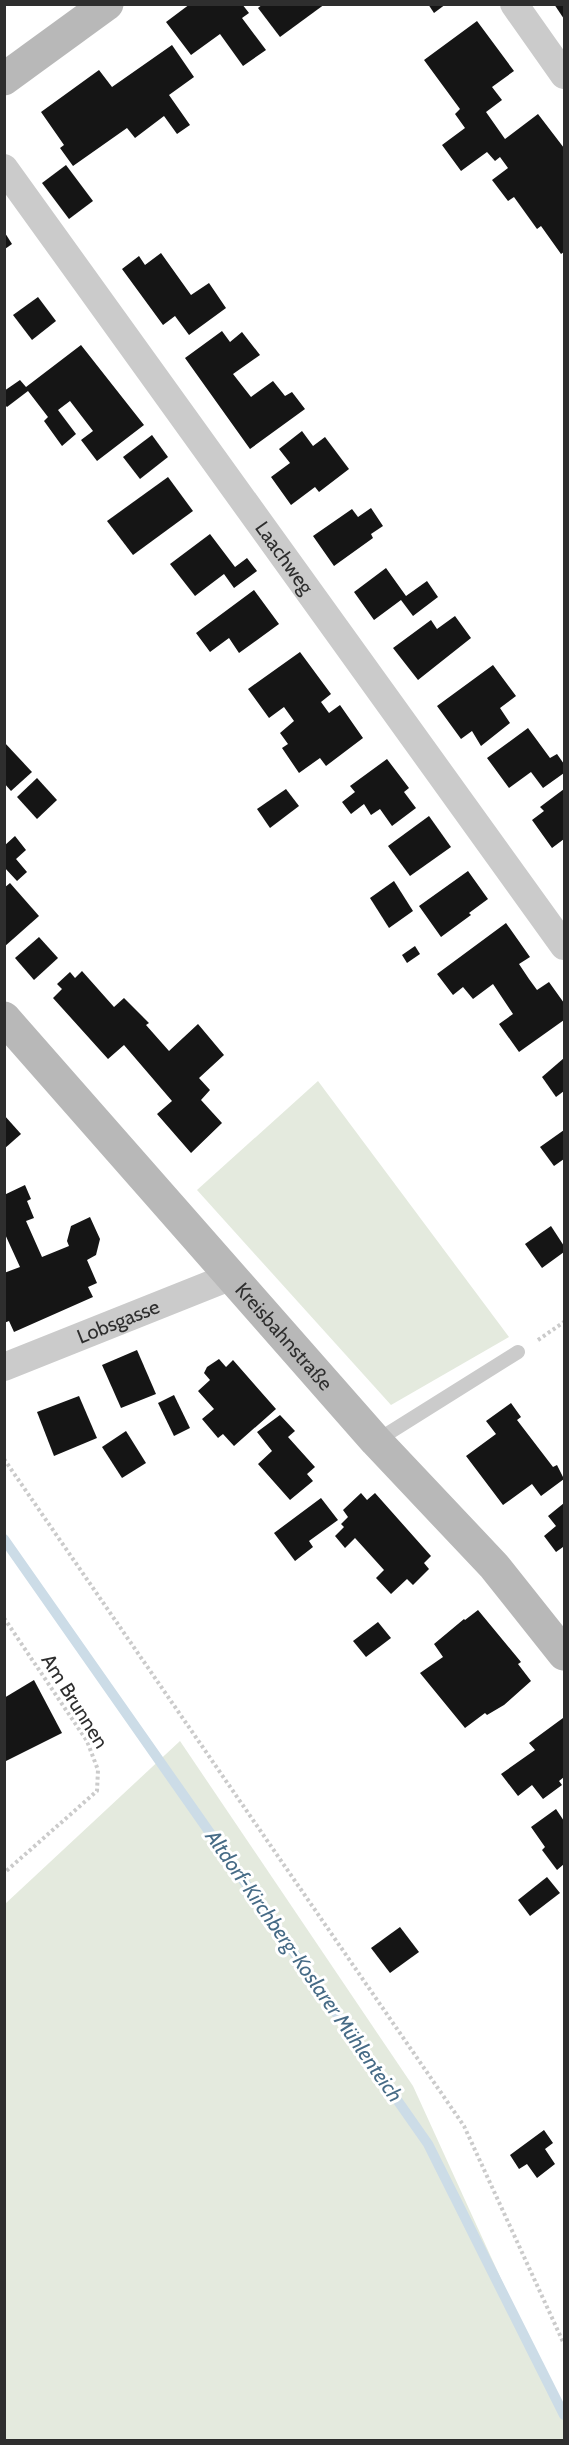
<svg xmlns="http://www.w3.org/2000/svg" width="569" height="2445" font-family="Cabin,sans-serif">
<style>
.green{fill:#e4eade}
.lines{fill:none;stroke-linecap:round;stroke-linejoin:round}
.stream{stroke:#ccdce7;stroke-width:10}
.building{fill:#151515}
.path{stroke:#cbcbcb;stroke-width:4;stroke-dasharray:3 3;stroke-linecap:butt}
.lane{stroke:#cbcbcb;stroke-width:14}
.street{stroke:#cbcbcb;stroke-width:28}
.secondary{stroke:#b8b8b8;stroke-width:33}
.labels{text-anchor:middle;stroke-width:6;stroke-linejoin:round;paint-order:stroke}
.street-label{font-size:20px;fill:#2e2e2e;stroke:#fff}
.water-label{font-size:21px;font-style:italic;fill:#466b86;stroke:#fff}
</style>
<rect width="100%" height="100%" fill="#fff"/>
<!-- green -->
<g class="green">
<polygon points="318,1081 509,1337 391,1405 197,1190"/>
<polygon points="180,1741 413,2086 564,2417 564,2440 5,2440 5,1904"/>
</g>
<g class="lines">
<!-- stream -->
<polyline class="stream" points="4,1539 428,2144 564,2415"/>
</g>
<!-- building -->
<g class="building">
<polygon points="190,4 242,4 249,13 242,18 266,50 243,66 220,34 191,55 166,22"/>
<polygon points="263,4 325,4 280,37 258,8"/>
<polygon points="428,4 446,4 434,13"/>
<polygon points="554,4 564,4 564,19"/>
<polygon points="477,21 514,71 492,87 502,100 486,112 505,139 538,114 564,148 564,252 561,254 541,226 537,229 514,197 508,201 492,180 508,168 500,157 495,161 487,152 461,171 442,145 465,128 455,114 460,109 424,60"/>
<polygon points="172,45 194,77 169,95 190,125 177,134 164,116 135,138 127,128 73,166 60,148 64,145 41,112 99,70 112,87"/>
<polygon points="66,165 93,201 69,219 42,183"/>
<polygon points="5,233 12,244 5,249"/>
<polygon points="161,253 191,295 209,283 226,308 189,335 175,316 163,325 122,269 139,256 145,265"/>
<polygon points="38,297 56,321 32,340 13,315"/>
<polygon points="222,331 230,342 242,332 260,355 233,374 251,397 273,381 285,396 292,392 305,409 250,449 185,358"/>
<polygon points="81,345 144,425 97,461 81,440 93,431 70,401 58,410 76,434 62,446 44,421 48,417 28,391 7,407 4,404 4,391 20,380 26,387"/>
<polygon points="302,431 313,446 325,437 349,469 319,492 315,487 291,505 271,477 290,463 279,449"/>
<polygon points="152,435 168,457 140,479 123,457"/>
<polygon points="168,477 193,511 133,555 107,521"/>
<polygon points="371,508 383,526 371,534 373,538 334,566 313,536 352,509 358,517"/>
<polygon points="210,534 235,567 247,558 257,571 234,588 224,574 195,596 170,564"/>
<polygon points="386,568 406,596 427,581 438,597 413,616 401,600 374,620 354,592"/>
<polygon points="254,590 279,624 239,653 229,638 210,652 196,633"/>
<polygon points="455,616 471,638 418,680 393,648 431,620 437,629"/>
<polygon points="300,652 331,694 321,702 329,713 340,705 363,738 326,766 320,758 299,773 282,748 288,744 280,733 294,721 284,707 269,718 248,689"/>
<polygon points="493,665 516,696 500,708 510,723 481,746 472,731 461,739 437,706"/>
<polygon points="528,728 550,758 557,754 564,764 564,773 543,788 531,772 509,788 487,758"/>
<polygon points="4,742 32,772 11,791 4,783"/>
<polygon points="387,759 409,788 404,792 416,808 392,826 380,809 371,815 364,804 351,814 342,802 355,792 350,786"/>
<polygon points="37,778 57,800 37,819 17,797"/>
<polygon points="286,789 299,806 270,828 257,809"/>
<polygon points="564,789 564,839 552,848 532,820 544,811 540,807"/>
<polygon points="429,816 451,847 410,876 388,846"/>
<polygon points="15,836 26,850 16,859 27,872 17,881 4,867 4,846"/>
<polygon points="468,871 488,899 469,913 471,915 441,937 419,906"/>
<polygon points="394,881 413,911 389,928 370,898"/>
<polygon points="10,883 39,916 4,947 4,888"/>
<polygon points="506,923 530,957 519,964 529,979 537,990 549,982 564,1003 564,1020 519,1052 499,1024 513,1014 493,984 473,999 463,987 453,995 437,974"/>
<polygon points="39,937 58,958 34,980 15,958"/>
<polygon points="415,946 420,954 407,963 402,955"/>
<polygon points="82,971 114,1007 124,998 149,1023 146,1025 169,1051 198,1024 224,1055 199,1078 210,1090 201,1100 222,1123 191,1153 157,1114 172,1101 124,1045 108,1059 53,998 62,989 57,984 70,972 75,978"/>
<polygon points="564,1058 564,1091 556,1097 542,1077"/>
<polygon points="4,1115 21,1134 4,1149"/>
<polygon points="564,1130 564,1159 554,1166 540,1147"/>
<polygon points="25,1185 31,1199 27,1201 34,1218 26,1221 42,1257 69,1246 67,1241 71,1226 90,1217 100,1239 96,1255 87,1260 97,1283 88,1287 93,1297 14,1332 9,1321 4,1323 4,1273 20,1267 4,1232 4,1195"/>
<polygon points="551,1226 564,1246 564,1252 542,1268 525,1244"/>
<polygon points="137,1350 156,1394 121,1408 102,1365"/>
<polygon points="219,1359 226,1367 233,1360 276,1409 234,1446 223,1434 218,1438 202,1419 214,1409 198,1391 210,1380 204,1373 207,1367"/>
<polygon points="174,1395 190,1428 174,1436 158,1403"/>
<polygon points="79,1396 97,1438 54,1456 37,1412"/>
<polygon points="511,1403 521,1417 517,1420 553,1467 557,1465 564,1479 541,1496 532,1484 503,1505 466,1456 496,1434 486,1421"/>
<polygon points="280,1415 295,1431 288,1437 315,1467 307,1474 313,1481 290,1500 258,1464 272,1451 257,1432"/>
<polygon points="126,1431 146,1463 122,1478 102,1447"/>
<polygon points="361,1493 367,1500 375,1493 431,1556 424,1563 429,1569 413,1585 407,1579 391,1594 376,1578 384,1570 355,1538 345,1548 335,1536 344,1527 341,1524 348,1517 343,1510"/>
<polygon points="321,1498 338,1520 309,1541 313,1547 295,1561 274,1533"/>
<polygon points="564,1503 564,1549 563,1547 556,1552 544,1536 556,1526 548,1516"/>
<polygon points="478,1610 521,1662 518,1664 531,1681 504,1705 487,1715 485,1713 465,1728 420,1673 443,1657 434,1644 464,1619 465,1620"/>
<polygon points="378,1622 391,1638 366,1657 353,1641"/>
<polygon points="34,1680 62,1733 4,1762 4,1698"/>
<polygon points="563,1718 564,1777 559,1781 562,1785 543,1799 532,1785 518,1796 501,1774 535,1750 529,1743"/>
<polygon points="556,1809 564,1821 564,1864 557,1870 542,1850 545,1847 531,1827"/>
<polygon points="547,1877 560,1893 530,1916 518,1900"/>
<polygon points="400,1927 419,1952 390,1973 371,1948"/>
<polygon points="544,2130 553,2143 545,2149 555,2164 537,2178 527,2164 519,2169 510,2155"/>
</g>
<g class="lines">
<!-- path -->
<g class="path">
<polyline points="538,1340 564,1322"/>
<polyline points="4,1459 464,2126 564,2344"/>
<polyline points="4,1618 87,1741 98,1770 97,1791 4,1873"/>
</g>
<!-- lane -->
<polyline class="lane" points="376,1441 518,1352"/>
<!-- street -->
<g class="street">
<polyline points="514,4 564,75"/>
<path id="s1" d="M4 168 564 946"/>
<path id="s2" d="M4 1367 232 1276"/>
</g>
<!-- secondary -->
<g class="secondary">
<polyline points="4,79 107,4"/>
<path id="s3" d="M4 1018 376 1441 494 1566 564 1654"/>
</g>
</g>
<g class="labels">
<!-- street labels -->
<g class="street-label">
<text dy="7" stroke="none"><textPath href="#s1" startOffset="480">Laachweg</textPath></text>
<text dy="7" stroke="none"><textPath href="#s2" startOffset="123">Lobsgasse</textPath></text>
<text dy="7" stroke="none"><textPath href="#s3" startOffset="424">Kreisbahnstraße</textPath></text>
<text transform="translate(75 1701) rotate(58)" y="7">Am Brunnen</text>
</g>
<!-- water labels -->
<g class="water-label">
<text transform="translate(304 1966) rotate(55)" y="7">Altdorf-Kirchberg-Koslarer Mühlenteich</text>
</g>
</g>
<!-- border -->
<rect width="569" height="2445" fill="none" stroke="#2e2e2e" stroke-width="12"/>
</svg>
